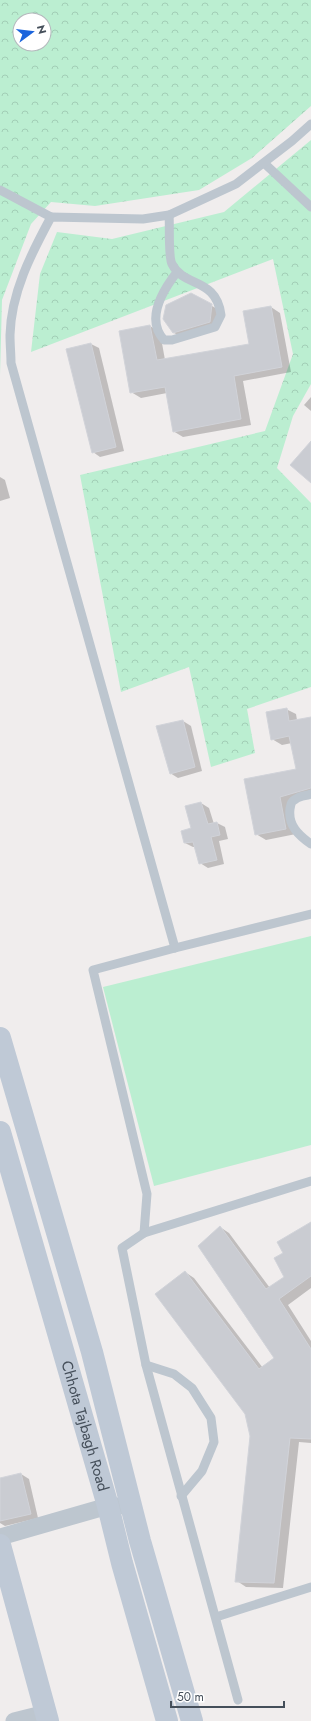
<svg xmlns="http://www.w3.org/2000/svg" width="311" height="1721" font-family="Jost,sans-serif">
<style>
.grass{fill:#bbeed1}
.forest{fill:url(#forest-crowns);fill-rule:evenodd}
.shadow{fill:#0003}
.building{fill:#caccd2;stroke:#d1d3d9}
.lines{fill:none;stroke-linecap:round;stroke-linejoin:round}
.lane{stroke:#bdc6cf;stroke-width:9}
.street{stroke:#bdc6cf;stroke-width:17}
.secondary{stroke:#bfc9d6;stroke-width:22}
.labels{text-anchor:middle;stroke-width:3.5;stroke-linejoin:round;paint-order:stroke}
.street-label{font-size:15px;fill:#454f5a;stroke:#fff}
</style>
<defs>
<pattern id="forest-crowns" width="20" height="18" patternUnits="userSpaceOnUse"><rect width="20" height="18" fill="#bbeed1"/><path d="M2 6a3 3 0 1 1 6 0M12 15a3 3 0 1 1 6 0" fill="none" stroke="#a2ceb6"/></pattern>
</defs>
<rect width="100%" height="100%" fill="#f0eded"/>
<!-- grass -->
<polygon class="grass" points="311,936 311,1145 154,1186 103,987"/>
<!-- forest -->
<g class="forest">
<path d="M0 0H311V106L252 158 199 190 95 206 51 202 31 224 2 300 0 375ZM20 20H44V44H20Z"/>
<polygon points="311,140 311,384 293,416 277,468 311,503 311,687 247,709 255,753 211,767 189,667 121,692 80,475 265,431 293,354 273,259 31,352 40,274 57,232 112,239 224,212"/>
</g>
<!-- shadow -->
<g class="shadow">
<polygon points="191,294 219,310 218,326 182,337 174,333"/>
<polygon points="271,307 280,313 291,372 243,381 251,425 183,437 173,431 167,393 141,398 131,392 150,326 160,332 165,360 250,345"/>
<polygon points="91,344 99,348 124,451 100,457 93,452"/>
<polygon points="311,397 311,411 304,405"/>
<polygon points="0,477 5,480 10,498 0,501"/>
<polygon points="286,709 296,714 297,720 311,718 311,796 290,803 296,834 266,840 256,834 297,769 292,743 282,745 272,739"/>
<polygon points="183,721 191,726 202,771 178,778 170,773"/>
<polygon points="201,803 209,808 214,824 217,823 225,827 228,839 219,841 224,864 208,868 200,863 196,847 193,847 185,843 192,829"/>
<polygon points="311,1223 311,1288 288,1305 311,1341 311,1443 299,1442 283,1588 246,1587 237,1581 251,1436 246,1414 185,1272 194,1278 263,1368 275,1359 220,1227 229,1233 270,1288 286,1277 284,1254"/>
<polygon points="21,1474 29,1479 38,1518 5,1526 0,1523 0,1479"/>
</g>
<!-- building -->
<g class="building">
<polygon points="191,293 212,304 210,322 173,333 163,319 166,305"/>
<polygon points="271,306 282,367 234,376 241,419 173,432 165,387 130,393 119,331 150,325 157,360 249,344 243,311"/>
<polygon points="91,343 116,447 92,453 66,349"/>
<polygon points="311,441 311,483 290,465"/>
<polygon points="287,708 289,721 311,717 311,788 280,797 286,829 255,835 244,779 296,769 289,736 271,740 266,712"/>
<polygon points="183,720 195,767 170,774 156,726"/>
<polygon points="201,802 208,824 217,822 220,835 211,837 217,860 199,864 193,842 184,843 181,831 191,828 185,806"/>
<polygon points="311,1222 311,1276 279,1299 311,1349 311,1439 290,1438 274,1583 235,1582 250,1436 245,1414 155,1294 185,1271 259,1369 274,1358 198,1246 220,1226 266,1289 284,1277 274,1258 283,1253 277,1242"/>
<polygon points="21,1473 31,1514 0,1521 0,1478"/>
</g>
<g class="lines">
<!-- lane -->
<g class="lane">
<polyline points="264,163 311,207"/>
<polyline points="0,190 51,217"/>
<path d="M169 215C170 225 168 257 172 264 184 288 216 277 221 315L215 327 172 340H164C145 319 163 290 177 272"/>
<path d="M311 794C306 796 300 796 296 799 291 801 291 804 290 809 288 825 298 835 311 844"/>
<path d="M175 948 11 363C11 354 10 345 10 335 11 293 31 254 51 217L143 219 169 215 236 184 292 141 311 124"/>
<polyline points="144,1233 147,1194 93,970 175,948 311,914"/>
<polyline points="146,1365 174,1374 192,1388 211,1418 214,1442 202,1471 181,1496"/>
<polyline points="216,1617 311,1587"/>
<polyline points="238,1700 146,1365 122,1248 144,1233 311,1181"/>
</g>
<!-- street -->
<g class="street">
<polyline points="0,1537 108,1506 120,1506"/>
<polyline points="14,1721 46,1713"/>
</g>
<!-- secondary -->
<g class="secondary">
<polyline points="0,1038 92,1352 140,1541 192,1721"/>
<path id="s1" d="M0 1132 108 1506 122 1563 167 1721"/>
<polyline points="0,1545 48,1721"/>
</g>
</g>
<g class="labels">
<!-- street labels -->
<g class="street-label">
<text dy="5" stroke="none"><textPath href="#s1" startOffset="306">Chhota Tajbagh Road</textPath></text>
</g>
</g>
<!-- north arrow -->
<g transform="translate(32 32) rotate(75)"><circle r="19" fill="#ffffff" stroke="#b5b9bd"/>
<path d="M0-3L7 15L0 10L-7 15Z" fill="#1b64dc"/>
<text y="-6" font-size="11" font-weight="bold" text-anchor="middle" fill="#454f5a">N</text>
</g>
<!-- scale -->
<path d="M171 1701v6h113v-6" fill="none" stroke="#454f5a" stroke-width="2"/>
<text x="177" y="1701" font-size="12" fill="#454f5a" stroke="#ffffff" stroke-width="3" paint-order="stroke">50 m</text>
</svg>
